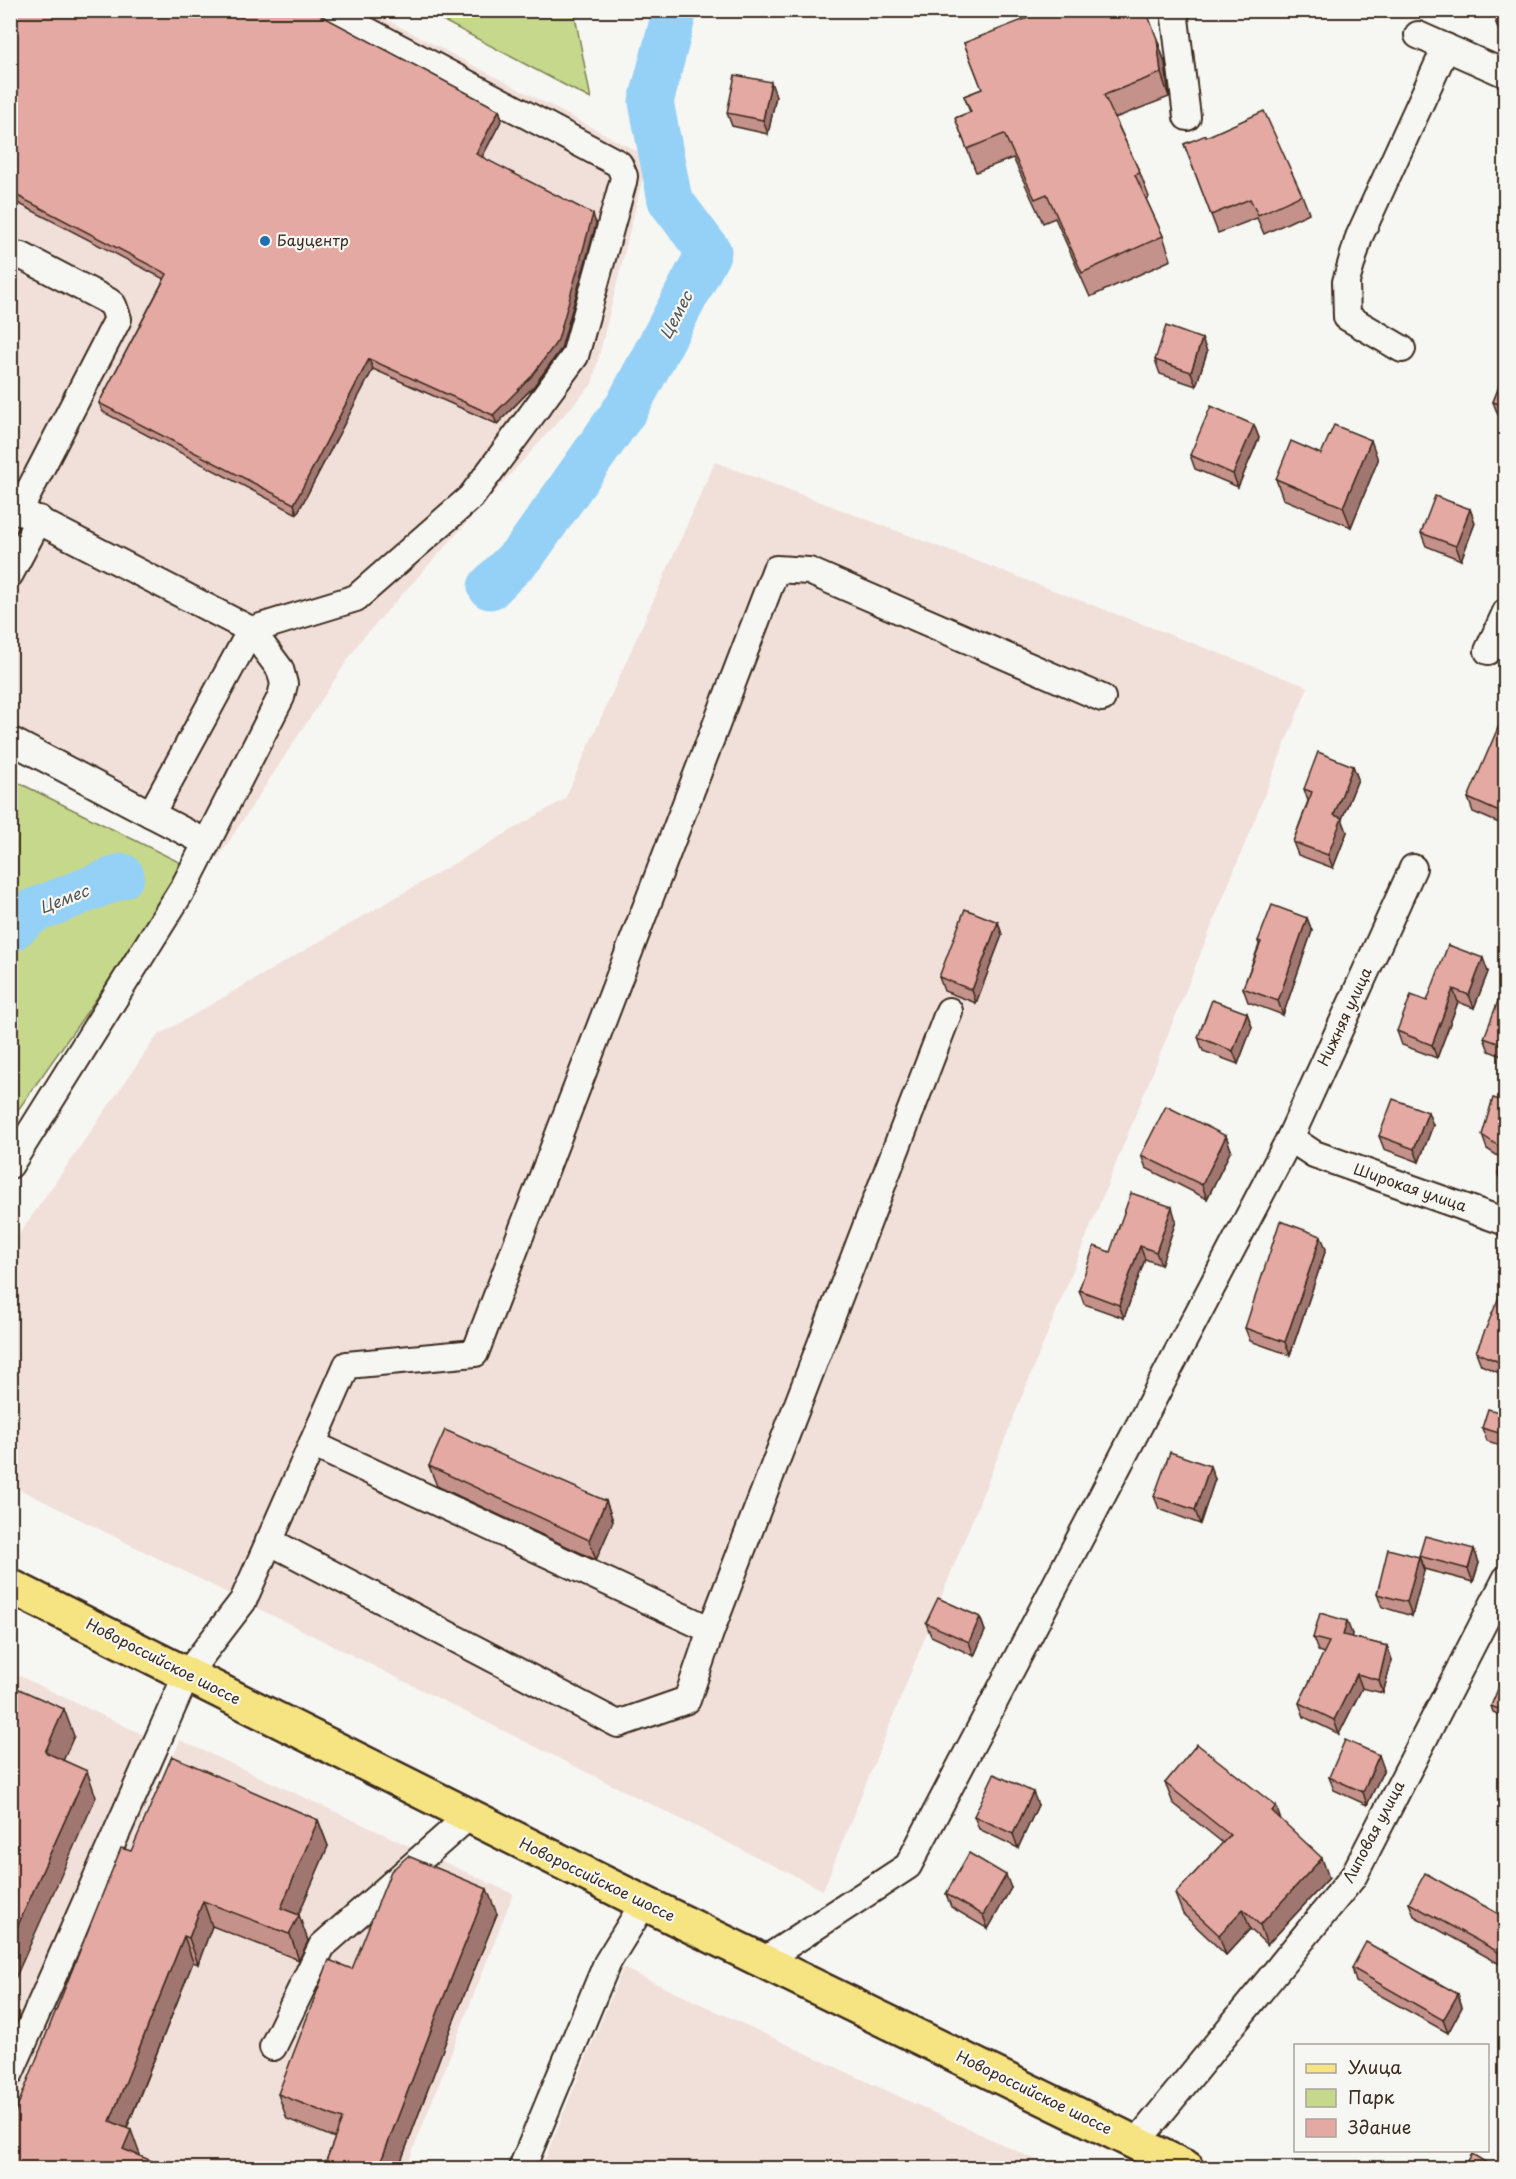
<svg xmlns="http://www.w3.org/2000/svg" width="1516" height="2179" font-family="'Playpen Sans',sans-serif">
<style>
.built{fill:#f1dfda}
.green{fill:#c6d88c;stroke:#808155;stroke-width:1.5}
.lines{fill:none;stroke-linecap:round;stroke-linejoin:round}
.river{stroke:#95d1f6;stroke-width:45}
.minor-casing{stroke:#3b2a1e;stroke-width:30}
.major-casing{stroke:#3b2a1e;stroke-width:38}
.minor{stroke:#f6f6f2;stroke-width:26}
.major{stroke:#f6e381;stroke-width:33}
.wall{fill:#c4918b;stroke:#3b2a1e;stroke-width:1.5}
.shaded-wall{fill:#a07671;stroke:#3b2a1e;stroke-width:1.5}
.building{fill:#e4a9a2;stroke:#3b2a1e;stroke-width:1.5}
.poi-dot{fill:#1f6fb2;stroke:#f6f6f2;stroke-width:2}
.labels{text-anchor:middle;stroke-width:4.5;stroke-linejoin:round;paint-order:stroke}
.poi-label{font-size:15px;fill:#3b2a1e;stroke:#f6f6f2;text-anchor:start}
.street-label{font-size:15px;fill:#3b2a1e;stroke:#f6f6f2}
.water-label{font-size:16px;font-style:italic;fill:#525454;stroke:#f6f6f2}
</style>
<rect width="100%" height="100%" fill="#f6f6f2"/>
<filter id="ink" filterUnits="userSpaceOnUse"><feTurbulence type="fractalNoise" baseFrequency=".0167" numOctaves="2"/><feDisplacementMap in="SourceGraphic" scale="12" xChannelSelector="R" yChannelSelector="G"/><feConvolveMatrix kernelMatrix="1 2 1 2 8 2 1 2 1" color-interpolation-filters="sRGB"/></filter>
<g filter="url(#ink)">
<!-- built -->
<g class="built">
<polygon points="11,11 370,11 648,157 592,384 360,641 218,858 11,754 10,526 24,499 10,491"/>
<polygon points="715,462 1308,687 823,1890 11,1485 11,1246 157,1036 565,799"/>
<polygon points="11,1672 171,1748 11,2146"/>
<polygon points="180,1740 513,1894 406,2168 11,2168 10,2160"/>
<polygon points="623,1968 1053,2168 541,2168"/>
</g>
<!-- green -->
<g class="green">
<polygon points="425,11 574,11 591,99"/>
<polygon points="11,779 189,867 11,1120"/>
</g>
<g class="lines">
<!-- river -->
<g class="river">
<polyline points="490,587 525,552 627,407 709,252 670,200 651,102 675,10"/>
<polyline points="10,930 33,911 122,876"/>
</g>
<!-- minor casing -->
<g class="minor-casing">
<g id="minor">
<polyline points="1174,10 1187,117"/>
<polyline points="1418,35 1506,74"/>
<polyline points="10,254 22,256 108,301 113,305 118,319 20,509"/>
<polyline points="1402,349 1347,317 1346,282 1359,237 1446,47"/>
<polyline points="10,506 251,630 280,669 284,684 281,697 184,887 10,1165"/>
<polyline points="10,574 39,519"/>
<polyline points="1488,651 1506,612"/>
<polyline points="10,740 151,814 251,630 356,598 471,497 575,356 623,182 624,176 619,164 328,10"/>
<polyline points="151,814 207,843"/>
<polyline points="1413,868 1290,1138 1314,1154 1506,1222"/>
<polyline points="312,1444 711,1630"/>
<polyline points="269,1541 618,1724 687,1700 711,1630 949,1011"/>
<polyline points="763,1961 908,1866 1290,1138"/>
<polyline points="273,2047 322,1946 469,1816"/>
<polyline points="10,2073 187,1674 243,1601 347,1365 475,1353 776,569 809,571 1102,698"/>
<polyline points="1136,2143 1353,1877 1506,1579"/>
<polyline points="522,2168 607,1963 644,1903"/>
</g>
</g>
<!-- major casing -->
<g class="major-casing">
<polyline id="major" points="10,1586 644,1903 1187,2168"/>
</g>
<!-- minor -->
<use href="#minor" class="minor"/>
<!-- major -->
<use href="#major" class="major"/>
</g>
<!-- wall -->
<g class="wall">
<polygon points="10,10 318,14 499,110 502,119 482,157 596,224 561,349 534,386 497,424 373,369 297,514 103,412 99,403 164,279 10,199"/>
<polygon points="1506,10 1506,37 1501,36 1496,23"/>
<polygon points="1157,39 1165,63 1169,97 1115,118 1140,173 1149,197 1146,199 1163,236 1171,260 1090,297 1055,218 1043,223 1013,158 976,172 955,118 970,112 964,96 982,89 964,43"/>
<polygon points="776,96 768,134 732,126 727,113"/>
<polygon points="1206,137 1302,195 1309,213 1264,234 1257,218 1218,233 1184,144"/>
<polygon points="1202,339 1207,352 1196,386 1160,374 1155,360"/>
<polygon points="1506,369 1506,418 1498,415 1493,402"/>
<polygon points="1254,425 1259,438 1238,487 1195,469 1190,455"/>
<polygon points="1321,454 1378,460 1351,527 1283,499 1276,479"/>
<polygon points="1470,509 1475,523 1461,560 1426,546 1421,533"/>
<polygon points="1506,726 1506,826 1473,812 1468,798"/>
<polygon points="1353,766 1358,779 1342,819 1347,832 1333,868 1298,855 1293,842 1308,801 1304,789"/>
<polygon points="1307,918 1312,931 1283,1015 1248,1002 1243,988 1259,945 1258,941"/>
<polygon points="998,922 1002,935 976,1003 944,991 939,977"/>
<polygon points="1488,972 1474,1008 1458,1002 1437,1058 1402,1045 1397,1031 1427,1001"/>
<polygon points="1506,1004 1506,1058 1489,1051 1484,1038"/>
<polygon points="1247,1013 1252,1027 1238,1064 1203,1051 1198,1037"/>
<polygon points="1506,1097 1506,1189 1503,1188 1498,1174 1501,1158 1487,1149 1482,1135 1504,1101"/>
<polygon points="1433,1125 1419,1162 1384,1149 1379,1136"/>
<polygon points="1226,1136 1231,1150 1207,1199 1146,1168 1141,1155"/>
<polygon points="1176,1221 1161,1265 1145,1259 1124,1318 1084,1304 1079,1290 1110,1252"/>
<polygon points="1326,1249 1290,1355 1250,1341 1245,1328"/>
<polygon points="1506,1286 1506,1376 1481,1365 1476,1352"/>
<polygon points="1506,1414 1506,1447 1487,1441 1482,1428"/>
<polygon points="429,1466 606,1501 613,1521 596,1560 437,1486"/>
<polygon points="1215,1479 1200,1524 1159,1509 1154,1496"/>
<polygon points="1474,1549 1479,1563 1473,1582 1424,1569 1419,1556"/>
<polygon points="1424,1571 1412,1616 1382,1607 1377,1594"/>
<polygon points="980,1617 985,1631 974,1656 931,1636 926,1623"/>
<polygon points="1352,1634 1351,1637 1387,1646 1392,1660 1383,1693 1362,1688 1339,1734 1304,1717 1299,1703 1324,1653 1318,1651 1313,1638"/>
<polygon points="1506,1675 1506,1718 1493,1712 1491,1706"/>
<polygon points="1384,1769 1367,1805 1334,1790 1329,1777"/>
<polygon points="1165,1783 1280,1819 1329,1878 1267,1945 1250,1929 1226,1955 1183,1914 1175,1894 1223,1843 1173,1803"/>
<polygon points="1038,1805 1018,1848 979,1829 974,1816"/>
<polygon points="318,1820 328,1846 298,1915 308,1941 299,1960 212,1926 198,1964 193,1962 127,2128 140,2155 140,2156 10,2169 131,1851"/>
<polygon points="1011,1888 988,1929 951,1907 946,1894"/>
<polygon points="1409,1903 1506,1918 1506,1965 1505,1967 1414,1916"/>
<polygon points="497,1914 450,2030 398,2169 323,2169 335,2138 287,2119 278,2094 352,1969"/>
<polygon points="1352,1968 1458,1994 1462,2007 1448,2033 1356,1982"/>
</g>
<!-- shaded-wall -->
<g class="shaded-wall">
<polygon points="1157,39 1165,63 1169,97 1161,73"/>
<polygon points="771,82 776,96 768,134 763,120"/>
<polygon points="499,110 502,119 479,163 476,154"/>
<polygon points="593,214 596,224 561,349 534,386 497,424 493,415"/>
<polygon points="1202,339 1207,352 1196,386 1191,372"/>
<polygon points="369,359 373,369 297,514 294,504"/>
<polygon points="1254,425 1259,438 1238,487 1233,474"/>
<polygon points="1371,440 1378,460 1351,527 1343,507"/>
<polygon points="1470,509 1475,523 1461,560 1456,546"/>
<polygon points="1353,766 1358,779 1342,819 1347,832 1333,868 1328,855 1334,815"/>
<polygon points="1307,918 1312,931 1283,1015 1278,1001"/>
<polygon points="998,922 1002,935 976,1003 972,990"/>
<polygon points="1483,958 1488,972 1474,1008 1469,995"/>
<polygon points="1453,989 1458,1002 1437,1058 1432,1045"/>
<polygon points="1247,1013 1252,1027 1238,1064 1233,1051"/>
<polygon points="1428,1112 1433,1125 1419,1162 1414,1149"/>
<polygon points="1226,1136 1231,1150 1207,1199 1202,1185"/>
<polygon points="1172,1207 1176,1221 1161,1265 1156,1252"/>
<polygon points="1321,1236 1326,1249 1290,1355 1285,1342"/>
<polygon points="1140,1246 1145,1259 1124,1318 1119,1305"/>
<polygon points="1210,1466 1215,1479 1200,1524 1195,1510"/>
<polygon points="606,1501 613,1521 596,1560 589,1540"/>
<polygon points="1474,1549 1479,1563 1473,1582 1468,1569"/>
<polygon points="1419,1557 1424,1571 1412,1616 1407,1602"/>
<polygon points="980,1617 985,1631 974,1656 969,1642"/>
<polygon points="1347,1621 1352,1634 1348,1648 1343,1635"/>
<polygon points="1387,1646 1392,1660 1383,1693 1379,1680"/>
<polygon points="1357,1674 1362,1688 1339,1734 1334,1720"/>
<polygon points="64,1709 74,1736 55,1779 45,1752"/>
<polygon points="1379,1755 1384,1769 1367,1805 1363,1792"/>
<polygon points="87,1771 96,1797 10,1990 10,1943"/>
<polygon points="1033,1792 1038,1805 1018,1848 1013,1834"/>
<polygon points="1276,1806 1283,1826 1272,1811"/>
<polygon points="318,1820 328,1846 294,1925 299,1915 308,1941 299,1960 281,1908"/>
<polygon points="1322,1858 1329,1878 1267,1945 1260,1925"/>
<polygon points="1006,1875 1011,1888 988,1929 983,1915"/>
<polygon points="487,1889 497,1914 450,2030 398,2169 378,2169 441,2004"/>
<polygon points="203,1901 212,1926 198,1964 189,1938"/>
<polygon points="1243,1909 1250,1929 1226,1955 1219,1935"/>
<polygon points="184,1936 193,1962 119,2147 110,2121"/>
<polygon points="1506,1943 1506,1965 1505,1967 1500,1953"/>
<polygon points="1458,1994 1462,2007 1448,2033 1443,2020"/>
<polygon points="131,2130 140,2155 135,2169 123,2149"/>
</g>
<!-- building -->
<g class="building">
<polygon points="10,10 314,10 318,14 499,110 476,154 593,214 558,340 531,377 493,415 369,359 294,504 99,403 167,274 10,192"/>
<polygon points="1048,10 1146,10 1157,39 1161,73 1104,95 1140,173 1135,175 1163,236 1082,273 1047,194 1035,199 1004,134 967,149 955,118 971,112 964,96 982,89 964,43"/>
<polygon points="1498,10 1506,10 1506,25 1496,23"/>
<polygon points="735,75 771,82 763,120 727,113"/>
<polygon points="1264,111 1302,195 1258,215 1250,199 1211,215 1184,144 1206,135 1206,137"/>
<polygon points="1166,326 1202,339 1191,372 1155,360"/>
<polygon points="1506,369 1506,406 1493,402"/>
<polygon points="1211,406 1254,425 1233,474 1190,455"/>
<polygon points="1334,425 1371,440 1343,507 1276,479 1291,441 1321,454"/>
<polygon points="1435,496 1470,509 1456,546 1421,533"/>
<polygon points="1500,723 1506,726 1506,815 1468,798"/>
<polygon points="1318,752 1353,766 1334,815 1342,818 1328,855 1293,842 1312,792 1304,789"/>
<polygon points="1272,905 1307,918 1278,1001 1243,988 1261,942 1258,941"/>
<polygon points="965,909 998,922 972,990 939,977"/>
<polygon points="1448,945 1483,958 1469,995 1453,989 1432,1045 1397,1031 1411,995 1427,1001"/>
<polygon points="1212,1000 1247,1013 1233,1051 1198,1037"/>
<polygon points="1498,1001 1506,1004 1506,1046 1484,1038"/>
<polygon points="1506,1097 1506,1179 1498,1174 1503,1149 1482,1135 1493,1098 1504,1101"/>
<polygon points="1393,1099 1428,1112 1414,1149 1379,1136"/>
<polygon points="1166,1106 1226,1136 1202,1185 1141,1155"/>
<polygon points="1131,1193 1172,1207 1156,1252 1140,1246 1119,1305 1079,1290 1094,1246 1110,1252"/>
<polygon points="1280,1221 1321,1236 1285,1342 1245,1328"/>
<polygon points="1504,1285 1506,1286 1506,1365 1476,1352"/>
<polygon points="1488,1409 1506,1414 1506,1435 1482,1428"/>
<polygon points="445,1430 606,1501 589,1540 429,1466"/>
<polygon points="1170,1452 1210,1466 1195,1510 1154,1496"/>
<polygon points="1425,1536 1474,1549 1468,1569 1419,1556"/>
<polygon points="1388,1549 1419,1557 1407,1602 1377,1594"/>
<polygon points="938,1598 980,1617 969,1642 926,1623"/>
<polygon points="1320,1613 1347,1621 1343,1635 1387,1646 1379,1680 1357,1674 1334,1720 1299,1703 1329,1642 1313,1638"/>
<polygon points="1504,1674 1506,1675 1506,1712 1491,1706"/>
<polygon points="10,1685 64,1709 45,1752 87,1771 10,1943"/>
<polygon points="1345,1740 1379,1755 1363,1792 1329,1777"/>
<polygon points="1197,1744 1276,1806 1272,1811 1322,1858 1260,1925 1243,1909 1219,1935 1175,1894 1230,1835 1165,1783"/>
<polygon points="172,1756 318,1820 281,1908 299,1915 289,1934 203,1901 189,1938 184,1936 110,2121 131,2130 123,2149 171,2169 10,2169 10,2125 121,1848 131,1851"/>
<polygon points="994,1774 1033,1792 1013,1834 974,1816"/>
<polygon points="969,1853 1006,1875 983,1915 946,1894"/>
<polygon points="408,1856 487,1889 441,2004 378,2169 323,2169 342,2119 278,2094 329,1960 352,1969 391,1871"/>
<polygon points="1425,1873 1506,1918 1506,1943 1500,1953 1409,1903"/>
<polygon points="1366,1942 1458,1994 1443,2020 1352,1968"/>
<polygon points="1472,2154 1497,2169 1463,2169"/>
</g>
</g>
<!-- markers -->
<circle class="poi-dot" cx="265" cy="241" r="6"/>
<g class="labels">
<!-- poi labels -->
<g class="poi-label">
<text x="277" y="246">Бауцентр</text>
</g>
<!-- street labels -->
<g class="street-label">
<text transform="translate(1345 1017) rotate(-65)" y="5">Нижняя улица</text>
<text transform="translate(1410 1188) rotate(19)" y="5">Широкая улица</text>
<text transform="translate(163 1662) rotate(27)" y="5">Новороссийское шоссе</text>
<text transform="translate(1374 1832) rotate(-62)" y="5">Липовая улица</text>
<text transform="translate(597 1880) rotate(26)" y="5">Новороссийское шоссе</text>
<text transform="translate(1034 2093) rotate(26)" y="5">Новороссийское шоссе</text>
</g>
<!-- water labels -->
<g class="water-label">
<text transform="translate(676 315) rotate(-62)" y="6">Цемес</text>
<text transform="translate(64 899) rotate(-21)" y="6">Цемес</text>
</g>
</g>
<!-- margin -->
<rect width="1516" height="2179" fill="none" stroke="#f6f6f2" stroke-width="36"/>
<rect x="18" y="18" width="1480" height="2143" fill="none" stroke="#3b2a1e" stroke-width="2" filter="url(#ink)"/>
<!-- legend -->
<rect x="1294" y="2044" width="195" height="108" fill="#f6f6f2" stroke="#aba49d" stroke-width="1.5"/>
<rect x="1306" y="2064" width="30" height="9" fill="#f6e381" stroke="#aba49d" stroke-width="1.5"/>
<text x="1348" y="2074" font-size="18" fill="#3b2a1e">Улица</text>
<rect x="1306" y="2089" width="30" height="18" fill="#c6d88c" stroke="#aba49d" stroke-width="1.5"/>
<text x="1348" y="2104" font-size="18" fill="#3b2a1e">Парк</text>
<rect x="1306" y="2119" width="30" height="18" fill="#e4a9a2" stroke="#aba49d" stroke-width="1.5"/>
<text x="1348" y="2134" font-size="18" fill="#3b2a1e">Здание</text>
</svg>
